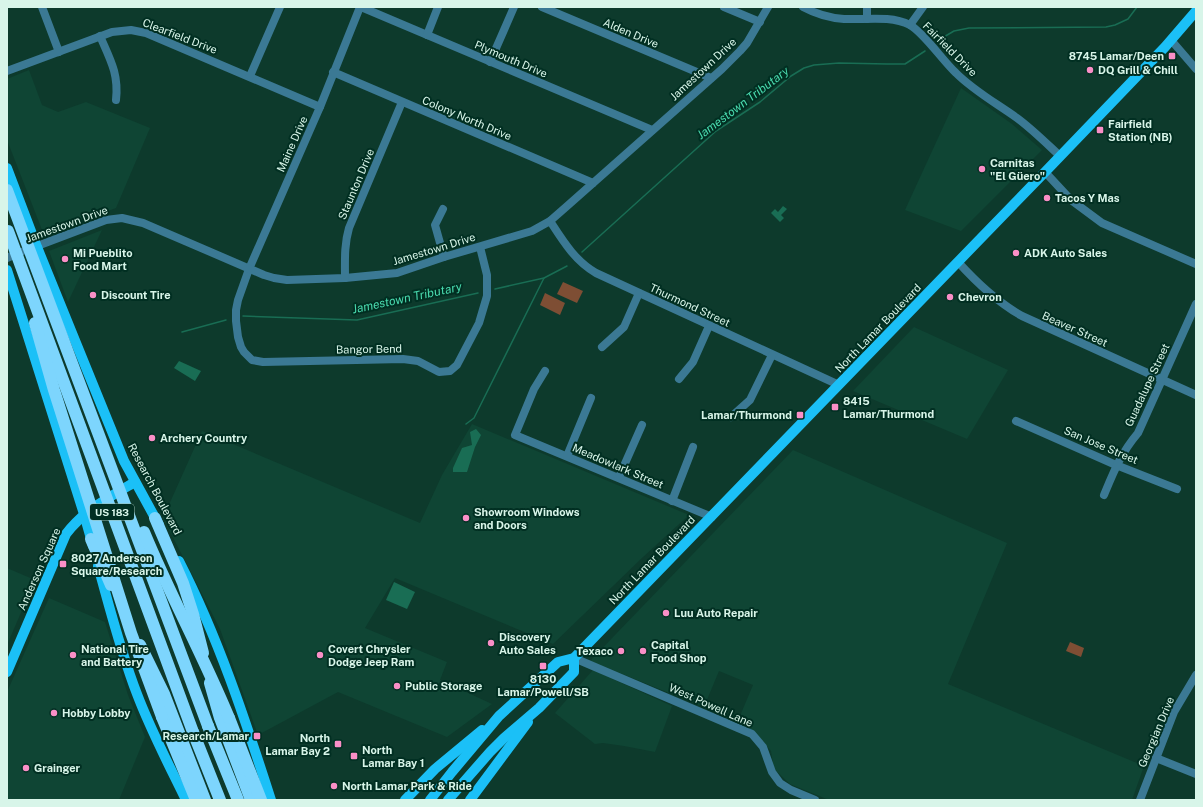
<svg xmlns="http://www.w3.org/2000/svg" width="1203" height="807" font-family="'Public Sans',sans-serif">
<style>
.built{fill:#0f4534}
.green{fill:#7e4e34}
.water{fill:#196d54}
.lines{fill:none;stroke-linecap:round;stroke-linejoin:round}
.stream{stroke:#196d54;stroke-width:1.5}
.minor{stroke:#3b7994;stroke-width:8}
.major{stroke:#1bc0f7;stroke-width:10}
.highway{stroke:#7dd5fd;stroke-width:12}
.highway-bridge{stroke:#7dd5fd;stroke-width:12}
.poi-dot{fill:#fa8fc7;stroke:#012f22;stroke-width:1.5}
.labels{text-anchor:middle;stroke-width:4;stroke-linejoin:round;paint-order:stroke}
.shield{fill:#012f22;stroke:#98baad;stroke-width:1}
.shield-label{font-size:10px;font-weight:bold;fill:#d8f5e9}
.street-label{font-size:11px;fill:#d8f5e9;stroke:#012f22}
.poi-label{font-size:11px;font-weight:bold;fill:#d8f5e9;stroke:#012f22;text-anchor:start}
.water-label{font-size:12px;font-style:italic;fill:#4adbaf;stroke:#012f22}
</style>
<rect width="100%" height="100%" fill="#0d3a2c"/>
<!-- built -->
<g class="built">
<polygon points="29,70 42,105 58,112 86,102 150,128 116,208 44,235 7,140 7,79"/>
<polygon points="961,88 1012,124 1042,150 961,231 905,210"/>
<polygon points="102,230 68,302 49,251"/>
<polygon points="914,327 1008,370 967,439 853,391"/>
<polygon points="472,424 689,515 643,557 553,644 395,578 365,628 447,662 440,680 492,704 447,737 338,692 258,735 220,629 163,518 202,431 420,523 442,475"/>
<polygon points="793,450 1007,543 948,684 1144,766 1132,800 829,800 790,784 774,769 771,751 756,734 737,723 753,685 719,671 704,707 590,661"/>
<polygon points="7,568 35,580 7,645"/>
<polygon points="49,598 105,622 128,695 145,737 119,800 7,800 7,692"/>
<polygon points="593,670 672,706 655,752 624,746 603,743 595,744 555,713"/>
</g>
<!-- green -->
<g class="green">
<polygon points="563,282 583,291 577,303 557,294"/>
<polygon points="545,293 565,303 560,315 540,305"/>
<polygon points="1070,642 1084,648 1081,657 1066,651"/>
</g>
<!-- water -->
<g class="water">
<polygon points="783,206 787,209 781,215 784,218 780,222 771,213 775,209 778,212"/>
<polygon points="179,361 201,371 195,381 174,368"/>
<polygon points="476,429 481,435 475,447 467,472 453,472 453,468 462,448 472,445 470,432"/>
<polygon points="394,582 415,592 407,609 386,600"/>
</g>
<g class="lines">
<!-- stream -->
<g class="stream">
<polyline points="937,41 954,31 969,28 1106,27 1115,25 1128,19 1137,7"/>
<polyline points="582,252 716,131 760,102 791,76 804,68 814,65 839,63 887,64 905,64 925,51"/>
<polyline points="495,289 544,278 567,266"/>
<polyline points="243,316 357,320 478,293"/>
<polyline points="182,332 226,320"/>
<polyline points="466,424 474,418 544,278"/>
</g>
<!-- minor -->
<g class="minor">
<polyline points="42,7 59,52"/>
<polyline points="360,7 320,107 249,269 238,300 236,310 236,321 238,337 241,347 244,352 252,360 263,362 403,359 418,361 439,372 450,371 457,365 479,323 487,296 487,275 480,247"/>
<polyline points="361,7 652,130"/>
<polyline points="542,7 711,78"/>
<polyline points="724,7 760,22"/>
<path d="M803 7C816 14 830 18 844 19 865 20 890 15 910 25 924 33 943 61 956 73 974 91 996 103 1017 118 1032 129 1046 143 1060 156"/>
<polyline points="867,19 867,7"/>
<polyline points="910,25 923,7"/>
<polyline points="427,35 438,7"/>
<path d="M100 36C110 59 119 74 116 100"/>
<polyline points="1171,40 1196,69"/>
<polyline points="490,62 514,7"/>
<polyline points="7,71 112,32 131,30 146,33 320,107"/>
<polyline points="333,72 593,183"/>
<polyline points="250,76 280,7"/>
<polyline points="1045,172 1071,200 1102,223 1196,264"/>
<polyline points="443,209 435,225 444,257"/>
<path d="M550 221C563 241 575 261 596 273L839 385"/>
<polyline points="32,248 106,220 122,218 143,223 264,275 274,278 287,280 345,278 397,273 444,257 532,231 550,221 566,207 722,69 740,51 747,43 768,7"/>
<polyline points="7,258 21,252"/>
<path d="M958 262C977 283 997 302 1022 316L1196 395"/>
<path d="M345 278C345 261 344 245 349 228L402 102"/>
<polyline points="602,347 624,327 639,293"/>
<polyline points="545,371 534,389 515,435 712,517"/>
<polyline points="679,379 693,362 709,326"/>
<polyline points="731,417 750,400 772,355"/>
<polyline points="1016,421 1116,465 1177,489"/>
<polyline points="567,456 591,398"/>
<polyline points="619,477 642,425"/>
<path d="M1104 495C1114 471 1121 453 1138 433L1196 304"/>
<polyline points="672,501 693,447"/>
<polyline points="574,658 752,734 763,747 772,772 780,783 791,790 815,800"/>
<polyline points="1156,758 1196,774"/>
<polyline points="1140,800 1174,712 1196,675"/>
</g>
<!-- major -->
<g class="major">
<polyline points="7,168 37,247 124,461 159,525"/>
<polyline points="7,270 84,514 93,546"/>
<path d="M179 561C218 637 245 719 271 800"/>
<path d="M98 566C110 609 121 653 137 694 151 731 169 765 186 800"/>
<path d="M7 672 66 534C84 510 110 497 135 482"/>
<polyline points="405,800 435,769 482,730"/>
<polyline points="430,800 452,772 499,716 558,662 574,658 1045,172 1165,47 1196,11"/>
<polyline points="448,800 490,752 504,738 539,708 574,672 574,658"/>
<polyline points="470,800 528,722"/>
</g>
<!-- highway -->
<g class="highway">
<polyline points="155,518 183,583 193,614 203,653"/>
<polyline points="91,539 111,585"/>
<polyline points="140,645 164,694 205,800"/>
<polyline points="210,683 220,718 251,800"/>
<polyline points="162,717 196,800"/>
<polyline points="229,718 261,800"/>
<polyline points="208,726 238,800"/>
<polyline points="193,732 220,800"/>
</g>
<!-- highway-bridge -->
<g class="highway-bridge">
<polyline points="7,190 208,726"/>
<polyline points="8,231 193,732"/>
<polyline points="35,323 54,390 131,633 162,717"/>
<path d="M144 532C170 595 203 655 229 718"/>
</g>
</g>
<!-- markers -->
<g class="poi-dot">
<rect x="1168" y="52" width="8" height="8" rx="2"/>
<circle cx="1090" cy="70" r="4"/>
<rect x="1096" y="126" width="8" height="8" rx="2"/>
<circle cx="982" cy="169" r="4"/>
<circle cx="1047" cy="198" r="4"/>
<circle cx="1016" cy="253" r="4"/>
<circle cx="65" cy="259" r="4"/>
<circle cx="93" cy="295" r="4"/>
<circle cx="950" cy="297" r="4"/>
<rect x="831" y="403" width="8" height="8" rx="2"/>
<rect x="796" y="411" width="8" height="8" rx="2"/>
<circle cx="152" cy="438" r="4"/>
<circle cx="466" cy="518" r="4"/>
<rect x="59" y="560" width="8" height="8" rx="2"/>
<circle cx="666" cy="613" r="4"/>
<circle cx="491" cy="643" r="4"/>
<circle cx="621" cy="651" r="4"/>
<circle cx="643" cy="651" r="4"/>
<circle cx="73" cy="655" r="4"/>
<circle cx="320" cy="655" r="4"/>
<rect x="539" y="662" width="8" height="8" rx="2"/>
<circle cx="397" cy="686" r="4"/>
<circle cx="54" cy="713" r="4"/>
<rect x="253" y="732" width="8" height="8" rx="2"/>
<rect x="334" y="740" width="8" height="8" rx="2"/>
<rect x="350" y="752" width="8" height="8" rx="2"/>
<circle cx="26" cy="768" r="4"/>
<circle cx="334" cy="786" r="4"/>
</g>
<g class="labels">
<!-- shield labels -->
<rect class="shield" x="90" y="504" width="44" height="16" rx="3"/>
<g class="shield-label">
<text x="112" y="516">US 183</text>
</g>
<!-- street labels -->
<g class="street-label">
<text transform="translate(631 33) rotate(23)" y="4">Alden Drive</text>
<text transform="translate(180 36) rotate(21)" y="4">Clearfield Drive</text>
<text transform="translate(950 49) rotate(45)" y="4">Fairfield Drive</text>
<text transform="translate(511 59) rotate(23)" y="4">Plymouth Drive</text>
<text transform="translate(703 69) rotate(-43)" y="4">Jamestown Drive</text>
<text transform="translate(467 118) rotate(23)" y="4">Colony North Drive</text>
<text transform="translate(292 144) rotate(-66)" y="4">Maine Drive</text>
<text transform="translate(356 184) rotate(-67)" y="4">Staunton Drive</text>
<text transform="translate(67 224) rotate(-20)" y="4">Jamestown Drive</text>
<text transform="translate(434 249) rotate(-17)" y="4">Jamestown Drive</text>
<text transform="translate(690 305) rotate(25)" y="4">Thurmond Street</text>
<text transform="translate(878 328) rotate(-46)" y="4">North Lamar Boulevard</text>
<text transform="translate(1075 329) rotate(24)" y="4">Beaver Street</text>
<text transform="translate(369 349) rotate(-1)" y="4">Bangor Bend</text>
<text transform="translate(1147 385) rotate(-65)" y="4">Guadalupe Street</text>
<text transform="translate(1101 445) rotate(23)" y="4">San Jose Street</text>
<text transform="translate(618 466) rotate(23)" y="4">Meadowlark Street</text>
<text transform="translate(155 489) rotate(62)" y="4">Research Boulevard</text>
<text transform="translate(652 560) rotate(-46)" y="4">North Lamar Boulevard</text>
<text transform="translate(39 569) rotate(-66)" y="4">Anderson Square</text>
<text transform="translate(711 705) rotate(24)" y="4">West Powell Lane</text>
<text transform="translate(1156 732) rotate(-67)" y="4">Georgian Drive</text>
</g>
<!-- poi labels -->
<g class="poi-label">
<text x="1164" y="60" text-anchor="end">8745 Lamar/Deen</text>
<text x="1098" y="74">DQ Grill &amp; Chill</text>
<text x="1108" y="128">Fairfield<tspan x="1108" dy="13">Station (NB)</tspan></text>
<text x="990" y="167">Carnitas<tspan x="990" dy="13">"El Güero"</tspan></text>
<text x="1055" y="202">Tacos Y Mas</text>
<text x="73" y="257">Mi Pueblito<tspan x="73" dy="13">Food Mart</tspan></text>
<text x="1024" y="257">ADK Auto Sales</text>
<text x="101" y="299">Discount Tire</text>
<text x="958" y="301">Chevron</text>
<text x="843" y="405">8415<tspan x="843" dy="13">Lamar/Thurmond</tspan></text>
<text x="792" y="419" text-anchor="end">Lamar/Thurmond</text>
<text x="160" y="442">Archery Country</text>
<text x="474" y="516">Showroom Windows<tspan x="474" dy="13">and Doors</tspan></text>
<text x="71" y="562">8027 Anderson<tspan x="71" dy="13">Square/Research</tspan></text>
<text x="674" y="617">Luu Auto Repair</text>
<text x="499" y="641">Discovery<tspan x="499" dy="13">Auto Sales</tspan></text>
<text x="651" y="649">Capital<tspan x="651" dy="13">Food Shop</tspan></text>
<text x="81" y="653">National Tire<tspan x="81" dy="13">and Battery</tspan></text>
<text x="328" y="653">Covert Chrysler<tspan x="328" dy="13">Dodge Jeep Ram</tspan></text>
<text x="613" y="655" text-anchor="end">Texaco</text>
<text x="543" y="683" text-anchor="middle">8130<tspan x="543" dy="13">Lamar/Powell/SB</tspan></text>
<text x="405" y="690">Public Storage</text>
<text x="62" y="717">Hobby Lobby</text>
<text x="249" y="740" text-anchor="end">Research/Lamar</text>
<text x="330" y="742" text-anchor="end">North<tspan x="330" dy="13">Lamar Bay 2</tspan></text>
<text x="362" y="754">North<tspan x="362" dy="13">Lamar Bay 1</tspan></text>
<text x="34" y="772">Grainger</text>
<text x="342" y="790">North Lamar Park &amp; Ride</text>
</g>
<!-- water labels -->
<g class="water-label">
<text transform="translate(743 103) rotate(-37)" y="4">Jamestown Tributary</text>
<text transform="translate(407 298) rotate(-12)" y="4">Jamestown Tributary</text>
</g>
</g>
<!-- border -->
<rect width="1203" height="807" fill="none" stroke="#d8f5e9" stroke-width="16"/>
</svg>
